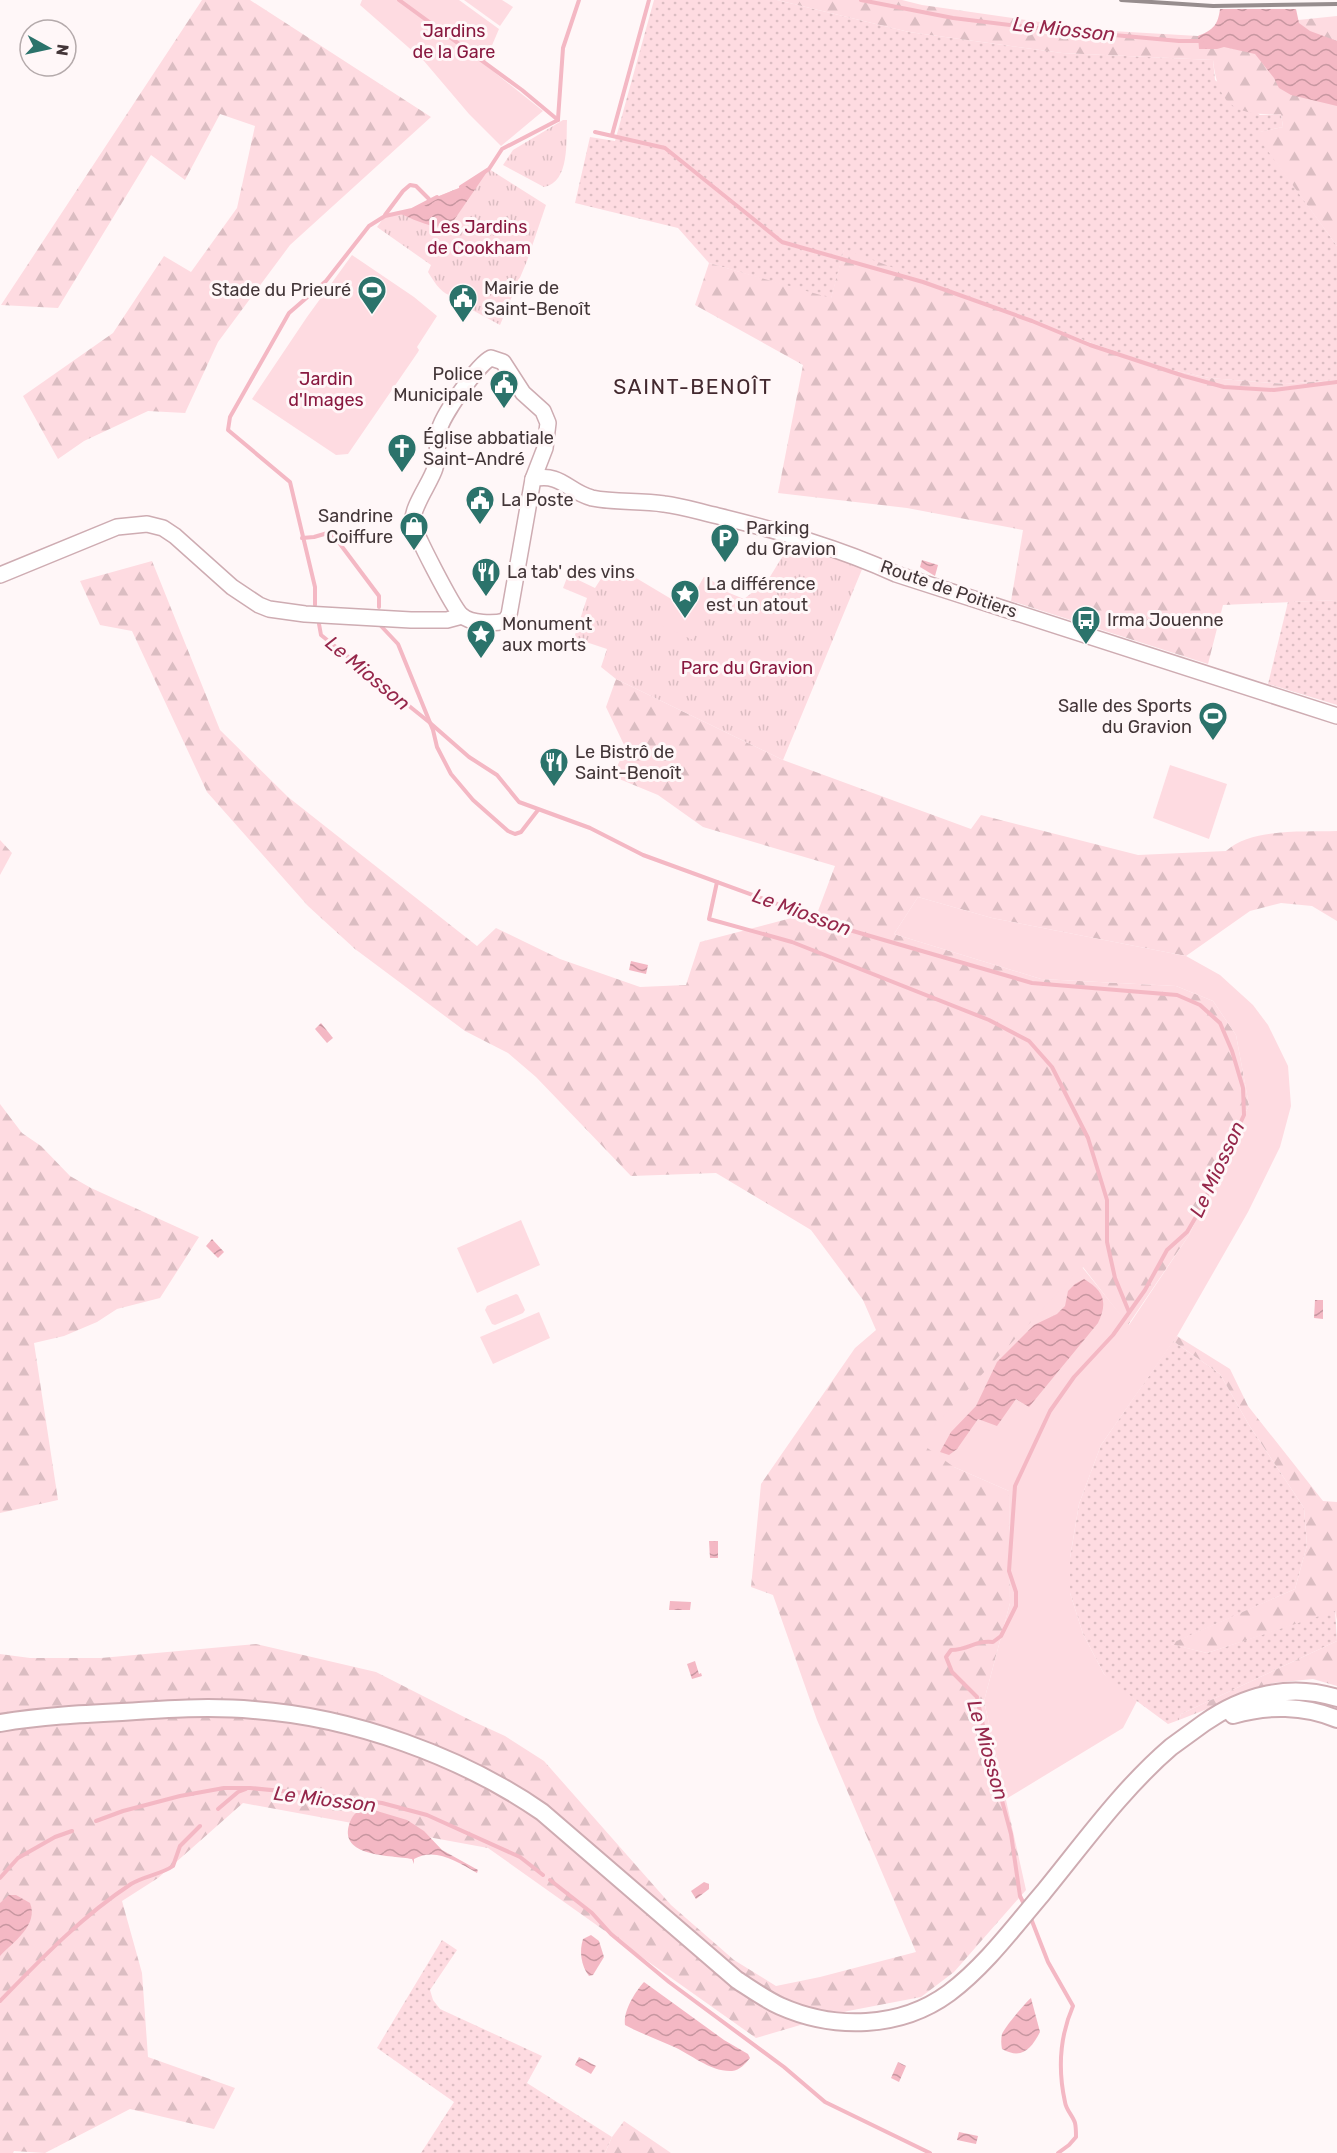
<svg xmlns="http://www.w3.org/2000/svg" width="1337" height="2153" font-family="Rubik,sans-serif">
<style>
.grass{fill:url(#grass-dots)}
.forest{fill:url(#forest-firs)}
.park{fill:url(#park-tufts)}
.garden{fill:#fedbe1}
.water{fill:url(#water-waves)}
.pier{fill:#fff7f8}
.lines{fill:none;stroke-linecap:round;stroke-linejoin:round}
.stream{stroke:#f4b8c4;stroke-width:4}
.secondary-casing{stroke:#ceacb2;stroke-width:18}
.primary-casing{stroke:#ceacb2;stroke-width:20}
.secondary{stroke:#fff;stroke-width:15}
.primary{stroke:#fff;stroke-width:16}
.rail{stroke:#978d8e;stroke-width:4}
.labels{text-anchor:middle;stroke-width:6;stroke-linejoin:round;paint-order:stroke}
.park-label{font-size:18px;fill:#88183f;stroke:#fff7f8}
.poi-label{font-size:18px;fill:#433638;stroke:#fff7f8;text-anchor:start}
.street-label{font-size:18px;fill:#433638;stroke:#fff7f8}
.water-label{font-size:20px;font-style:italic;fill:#95264a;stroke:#fff7f8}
.quarter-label{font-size:21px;letter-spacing:1.5px;fill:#43292f;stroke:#fff7f8}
</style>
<defs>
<pattern id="grass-dots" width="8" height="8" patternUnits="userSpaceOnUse" patternTransform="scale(1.5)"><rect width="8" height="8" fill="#fedbe1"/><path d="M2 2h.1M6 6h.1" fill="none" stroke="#dbbdc2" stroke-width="1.8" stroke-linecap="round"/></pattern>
<pattern id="forest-firs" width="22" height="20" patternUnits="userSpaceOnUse" patternTransform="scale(1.5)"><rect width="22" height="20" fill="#fedbe1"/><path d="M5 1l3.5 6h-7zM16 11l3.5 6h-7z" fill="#dbbdc2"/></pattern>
<pattern id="park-tufts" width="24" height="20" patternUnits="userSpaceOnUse" patternTransform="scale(1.5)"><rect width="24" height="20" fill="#fedbe1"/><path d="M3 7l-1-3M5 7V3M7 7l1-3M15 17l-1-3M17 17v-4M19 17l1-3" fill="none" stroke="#dbbdc2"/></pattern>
<pattern id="water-waves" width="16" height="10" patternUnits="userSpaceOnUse" patternTransform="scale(1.5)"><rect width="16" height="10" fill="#f4b8c4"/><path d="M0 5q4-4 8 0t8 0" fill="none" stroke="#c796a0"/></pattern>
</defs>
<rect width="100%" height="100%" fill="#fff7f8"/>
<!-- grass -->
<g class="grass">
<polygon points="654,0 777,0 909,32 1062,53 1213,60 1215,80 1260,115 1281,114 1283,127 1260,132 1260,139 1337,246 1337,380 1285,384 1209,378 1163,368 1094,344 844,250 831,299 709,263 678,228 575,203 590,137 615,141"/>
<polygon points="1337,600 1337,705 1268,684 1288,602"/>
<polygon points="1173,1341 1220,1374 1249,1425 1304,1508 1307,1545 1295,1589 1171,1644 1207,1653 1335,1610 1337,1641 1181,1714 1179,1720 1168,1724 1115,1685 1104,1674 1083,1634 1070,1593 1070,1558 1079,1504 1101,1445"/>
<polygon points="442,1940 457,1950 430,1990 433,2000 440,2009 542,2056 527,2083 612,2137 605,2153 421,2153 454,2102 377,2048"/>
</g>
<!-- forest -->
<g class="forest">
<polygon points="202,0 250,0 431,117 290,245 218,342 185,413 148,411 84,441 58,459 23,396 113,333 164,256 191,272 237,208 255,126 220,114 185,180 151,155 58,308 1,305"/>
<path d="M777 0H902L922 5 1095 30 1198 36 1281 27 1298 20 1337 16V246L1259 139V132L1283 127 1281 114C1237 116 1218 107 1213 60L1062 53 909 32Z"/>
<polygon points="844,249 1094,344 1163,368 1209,378 1285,384 1337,380 1337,600 1223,605 1208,664 1011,601 1023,530 907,508 778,493 803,365 695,305 709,263 831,298"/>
<path d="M152 561 220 730 288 797 477 946 496 928 560 959 640 987 686 985 700 942 818 911 835 866 703 827 658 795 612 776 626 749 606 707 616 679 783 760 971 829 981 815 1138 855 1226 851C1251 828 1304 832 1337 831V921L1312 906 1281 903 1250 911 1186 956 992 918 918 897 894 934 1041 979 1176 986 1213 1001 1236 1035 1249 1105 1189 1235 1128 1325 1083 1267 954 1467 1009 1491 1010 1603 984 1701 1026 1890 954 1972 921 1997 848 2011 756 2038 488 1848 243 1803 158 1878 122 1901 142 1973 148 2057 235 2088 214 2129 130 2109 45 2153 14 2151 13 2153H0V1654L30 1658H101L256 1644 376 1672 470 1720 505 1736 544 1761 671 1905 734 1960 776 1986 820 1977 916 1952 817 1720 773 1595 751 1587 761 1484 855 1348 876 1330 863 1300 811 1230 716 1173 631 1176 536 1077 508 1053 465 1031 355 949 308 906 207 792 132 631 100 625 80 581Z"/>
<polygon points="0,840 12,853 0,875"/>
<polygon points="0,1104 22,1133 41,1146 70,1176 91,1188 199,1237 160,1298 117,1309 97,1322 64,1336 34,1343 58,1500 0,1513"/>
<polygon points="1177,1336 1230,1369 1248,1406 1323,1501 1337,1502 1337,1620 1335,1611 1207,1653 1170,1644 1295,1589 1307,1545 1304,1508 1249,1425 1220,1374 1173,1341"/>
<polygon points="1337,1641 1337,1686 1313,1679 1273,1683 1179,1720 1181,1714"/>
<polygon points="624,2121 671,2153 605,2153 612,2137"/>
</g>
<!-- park -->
<g class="park">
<path d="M563 120H567C566 141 570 182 544 187L503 165 513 150Z"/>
<path d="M489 169 546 205 527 261 500 325 450 298 449 295C440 292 433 280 428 272L431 265 377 227 385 216 412 210 429 200 459 188Z"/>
<polygon points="790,544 863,567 783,760 616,679 601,667 607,649 574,638 587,598 563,588 568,575 595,588 611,563 673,600 683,585 696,591 704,577 728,589 727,592 744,599 768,580"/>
</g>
<!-- garden -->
<g class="garden">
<polygon points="362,0 459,0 499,29 484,64 543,111 501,146 469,114 424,61 360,5"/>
<polygon points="464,0 502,0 513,7 500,26"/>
<polygon points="352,255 414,297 437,316 417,347 419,350 418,352 348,454 336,455 252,399 307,317"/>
<polygon points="704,577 719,585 693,640 658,624 683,585 696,591"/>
<polygon points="1170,765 1227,784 1209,839 1153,818"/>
<polygon points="918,897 992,918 1186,956 1220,975 1253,1005 1268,1025 1288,1066 1291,1106 1280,1147 1248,1212 1177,1336 1101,1445 1079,1504 1070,1558 1070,1593 1083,1634 1104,1674 1137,1701 1123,1728 1006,1799 984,1701 1010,1603 1009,1491 954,1467 919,1442 1082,1267 1129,1325 1189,1235 1249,1105 1236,1035 1213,1001 1176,986 1041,979 894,934"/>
<polygon points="521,1220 540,1265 477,1293 457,1248"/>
<polygon points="516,1294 518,1295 525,1310 523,1313 495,1325 492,1324 485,1310 487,1306"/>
<polygon points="539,1312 550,1338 493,1364 480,1337"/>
</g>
<!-- water -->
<g class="water">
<path d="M1220 9H1296L1299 23 1310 31 1337 41V106L1291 95 1279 88 1274 78 1255 54 1224 47 1217 49H1199L1198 36C1214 30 1218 24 1220 9Z"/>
<path d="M489 169 450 226C432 230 414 219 398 213L412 210 429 200 459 188Z"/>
<polygon points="922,560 938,565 935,576 920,567"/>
<polygon points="631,961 648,965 646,974 629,970"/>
<polygon points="321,1023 333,1038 327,1043 315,1029"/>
<polygon points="212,1239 224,1252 218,1258 206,1246"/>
<path d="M1084 1279C1104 1291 1108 1302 1098 1323L1029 1407 1016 1399 997 1426 978 1419 957 1449 949 1455 940 1452 951 1432 976 1406 997 1362 1034 1325 1057 1314 1065 1306 1068 1291 1075 1284Z"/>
<polygon points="1315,1300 1323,1300 1323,1319 1314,1318"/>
<polygon points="709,1541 718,1541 718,1558 710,1558"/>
<polygon points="670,1601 691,1602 690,1610 669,1610"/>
<polygon points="695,1661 699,1674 701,1673 702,1676 692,1679 687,1664"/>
<path d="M367 1808 407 1820 424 1831 442 1850 478 1870 477 1873C457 1862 436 1847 414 1859V1864L412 1859C393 1855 336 1858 350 1822 353 1814 359 1809 367 1808Z"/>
<polygon points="704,1882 709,1884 709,1889 696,1899 691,1891"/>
<path d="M9 1895H16L30 1903C39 1925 13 1942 0 1956V1903Z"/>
<path d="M591 1935 599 1941 604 1957 593 1975 589 1976C581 1966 579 1951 583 1939Z"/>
<path d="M644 1982 724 2040 748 2054 750 2058C745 2064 740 2070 732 2071 710 2072 691 2054 672 2046 656 2039 640 2033 625 2025 623 2011 635 1992 644 1982Z"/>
<path d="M1031 1998 1040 2032C1031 2049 1022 2060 1002 2049 1001 2043 1001 2039 1002 2034 1005 2027 1025 2003 1031 1998Z"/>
<polygon points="579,2057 596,2066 591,2074 575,2065"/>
<polygon points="898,2062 906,2066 899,2082 891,2078"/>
<polygon points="959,2132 978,2136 976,2144 957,2140"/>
</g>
<!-- pier -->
<polygon class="pier" points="1218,0 1300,0 1299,9 1217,9"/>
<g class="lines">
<!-- stream -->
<g class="stream">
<polyline points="399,0 522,90 558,120"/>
<polyline points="861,0 953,18 1027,27 1179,41 1202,41"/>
<polyline points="558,119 563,48 579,0"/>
<polyline points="595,132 665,148 782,242 923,282 1032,321 1090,345 1184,376 1224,387 1274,390 1337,382"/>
<polyline points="612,135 649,0"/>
<polyline points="461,187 489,169 502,149 558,120"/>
<polyline points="385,215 403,191 410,185 416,186 429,199"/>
<polyline points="302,538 314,537 331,532 379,596 379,607"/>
<polyline points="315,605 315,587 290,482 228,430 230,417 289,313 326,281 369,226 385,216 412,210 437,197"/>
<path d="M319 624 321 635 429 722 469 757 497 775 519 802 590 828 643 855 846 929 1032 983 1177 995 1200 1005 1220 1023 1232 1051 1243 1088 1244 1115 1200 1210 1187 1232 1167 1250 1145 1290 1113 1335 1074 1377 1050 1411 1015 1486 1009 1571 1016 1592V1606L1001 1636 993 1642C974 1640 970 1650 951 1650L946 1657 952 1672 977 1697 987 1745 1011 1834 1020 1896 1025 1906"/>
<polyline points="381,626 398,644 433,730 437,747 451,774 473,800 508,831 515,834 521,832 538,810"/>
<polyline points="717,882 709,919 792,942 989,1020 1029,1041 1052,1067 1088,1138 1107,1200 1107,1242 1115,1278 1129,1312"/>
<polyline points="218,1809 238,1792 246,1789"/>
<polyline points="96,1821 123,1811 180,1796 224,1788 250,1788 324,1795 382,1803 427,1815 520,1857 543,1875"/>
<polyline points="0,1878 18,1858 55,1837 72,1831"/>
<polyline points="550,1880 592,1913 611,1934 669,1982 784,2067 825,2102 930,2153"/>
<path d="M1030 1916 1048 1962 1073 2006C1060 2036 1058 2070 1065 2102 1066 2110 1073 2116 1075 2123 1076 2127 1076 2133 1076 2137L1069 2145 1058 2153"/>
<path d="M0 2001C41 1959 81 1917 131 1884 144 1876 162 1874 173 1866L180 1846 200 1826"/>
</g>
<!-- secondary casing -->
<g class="secondary-casing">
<g id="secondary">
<path d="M491 358 503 362 523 393 543 411 548 423 545 448 533 479 509 615 505 621C494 624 471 624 461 615 453 607 414 533 413 522 411 508 431 482 435 468 439 456 436 443 439 431 441 417 478 364 491 358Z"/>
<path d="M533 479C561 472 568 492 592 498 616 503 640 500 664 504 682 506 700 512 718 516 779 531 839 548 896 574L1337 716"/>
<polyline points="0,575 117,527 147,524 163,528 175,536 232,587 259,605 269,609 305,614 411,620 447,620 462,616"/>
</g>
</g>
<!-- primary casing -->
<g class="primary-casing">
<g id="primary">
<path d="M1233 1715C1267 1705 1304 1705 1337 1719"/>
<path d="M0 1723C41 1716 81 1714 122 1712 166 1709 210 1706 254 1710 352 1717 461 1756 542 1812L737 1980C751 1989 765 1999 780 2006 834 2030 900 2029 949 1993 985 1966 1013 1928 1042 1894 1083 1844 1122 1789 1171 1747 1182 1739 1193 1731 1204 1723 1244 1695 1290 1683 1337 1698"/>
</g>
</g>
<!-- secondary -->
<use href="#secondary" class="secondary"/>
<!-- primary -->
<use href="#primary" class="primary"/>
<!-- rail -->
<polyline class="rail" points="1121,0 1213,6 1337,4"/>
</g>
<!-- icons -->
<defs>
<g id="stadium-pin" transform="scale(1.5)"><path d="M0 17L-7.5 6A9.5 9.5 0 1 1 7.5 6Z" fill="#2b736b" stroke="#fff7f8"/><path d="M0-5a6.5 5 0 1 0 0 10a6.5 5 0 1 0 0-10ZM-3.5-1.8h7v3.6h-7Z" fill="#fff"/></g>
<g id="civic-pin" transform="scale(1.5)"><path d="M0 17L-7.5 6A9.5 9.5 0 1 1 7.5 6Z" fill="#2b736b" stroke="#fff7f8"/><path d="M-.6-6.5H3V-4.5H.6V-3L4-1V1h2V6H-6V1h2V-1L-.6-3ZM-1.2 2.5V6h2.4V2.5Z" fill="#fff"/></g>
<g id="church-pin" transform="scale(1.5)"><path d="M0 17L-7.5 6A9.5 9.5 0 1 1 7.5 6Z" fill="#2b736b" stroke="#fff7f8"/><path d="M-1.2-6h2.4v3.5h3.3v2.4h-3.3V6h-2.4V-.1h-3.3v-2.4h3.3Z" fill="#fff"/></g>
<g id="shop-pin" transform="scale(1.5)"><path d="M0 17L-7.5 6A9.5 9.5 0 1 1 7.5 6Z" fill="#2b736b" stroke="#fff7f8"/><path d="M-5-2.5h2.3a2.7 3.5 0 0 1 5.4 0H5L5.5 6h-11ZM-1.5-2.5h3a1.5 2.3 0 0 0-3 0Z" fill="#fff"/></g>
<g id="parking-pin" transform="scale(1.5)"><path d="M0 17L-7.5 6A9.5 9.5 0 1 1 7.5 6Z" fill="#2b736b" stroke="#fff7f8"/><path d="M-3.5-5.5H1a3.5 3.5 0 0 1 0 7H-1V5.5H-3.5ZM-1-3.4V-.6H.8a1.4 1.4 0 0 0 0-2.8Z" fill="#fff"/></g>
<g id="restaurant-pin" transform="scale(1.5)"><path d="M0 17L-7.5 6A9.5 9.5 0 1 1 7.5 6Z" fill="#2b736b" stroke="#fff7f8"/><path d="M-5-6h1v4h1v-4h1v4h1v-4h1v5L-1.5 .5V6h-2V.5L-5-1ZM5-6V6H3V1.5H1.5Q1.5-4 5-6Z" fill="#fff"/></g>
<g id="sight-pin" transform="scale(1.5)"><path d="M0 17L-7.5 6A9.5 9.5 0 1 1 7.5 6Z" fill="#2b736b" stroke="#fff7f8"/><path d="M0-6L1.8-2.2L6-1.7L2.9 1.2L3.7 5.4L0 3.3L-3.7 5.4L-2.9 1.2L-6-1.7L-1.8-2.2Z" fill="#fff"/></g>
<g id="bus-pin" transform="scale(1.5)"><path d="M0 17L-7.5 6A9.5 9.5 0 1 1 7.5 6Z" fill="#2b736b" stroke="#fff7f8"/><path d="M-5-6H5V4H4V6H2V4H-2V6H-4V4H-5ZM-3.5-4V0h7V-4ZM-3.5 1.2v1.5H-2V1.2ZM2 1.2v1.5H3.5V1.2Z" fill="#fff"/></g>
</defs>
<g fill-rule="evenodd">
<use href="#stadium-pin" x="372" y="290"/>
<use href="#civic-pin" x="463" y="298"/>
<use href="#civic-pin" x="504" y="384"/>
<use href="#church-pin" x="402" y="448"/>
<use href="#civic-pin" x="480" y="500"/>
<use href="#shop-pin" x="414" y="526"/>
<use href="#parking-pin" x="725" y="538"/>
<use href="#restaurant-pin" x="486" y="572"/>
<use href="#sight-pin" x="685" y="594"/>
<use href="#bus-pin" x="1086" y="620"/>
<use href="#sight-pin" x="481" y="634"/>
<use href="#stadium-pin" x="1213" y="716"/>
<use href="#restaurant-pin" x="554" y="762"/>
</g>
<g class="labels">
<!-- park labels -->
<g class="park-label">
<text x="454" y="37">Jardins<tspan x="454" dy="21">de la Gare</tspan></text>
<text x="479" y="233">Les Jardins<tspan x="479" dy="21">de Cookham</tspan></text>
<text x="326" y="385">Jardin<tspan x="326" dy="21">d'Images</tspan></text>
<text x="747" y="674">Parc du Gravion</text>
</g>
<!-- poi labels -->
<g class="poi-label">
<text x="484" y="294">Mairie de<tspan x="484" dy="21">Saint-Benoît</tspan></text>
<text x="351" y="296" text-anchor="end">Stade du Prieuré</text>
<text x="483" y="380" text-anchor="end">Police<tspan x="483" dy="21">Municipale</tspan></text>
<text x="423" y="444">Église abbatiale<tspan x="423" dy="21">Saint-André</tspan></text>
<text x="501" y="506">La Poste</text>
<text x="393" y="522" text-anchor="end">Sandrine<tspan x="393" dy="21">Coiffure</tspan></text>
<text x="746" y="534">Parking<tspan x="746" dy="21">du Gravion</tspan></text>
<text x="507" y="578">La tab' des vins</text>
<text x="706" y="590">La différence<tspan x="706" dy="21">est un atout</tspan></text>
<text x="1107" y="626">Irma Jouenne</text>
<text x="502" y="630">Monument<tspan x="502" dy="21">aux morts</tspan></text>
<text x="1192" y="712" text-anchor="end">Salle des Sports<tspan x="1192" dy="21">du Gravion</tspan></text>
<text x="575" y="758">Le Bistrô de<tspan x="575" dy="21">Saint-Benoît</tspan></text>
</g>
<!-- street labels -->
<g class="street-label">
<text transform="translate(949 589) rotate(19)" y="6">Route de Poitiers</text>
</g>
<!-- water labels -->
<g class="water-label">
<text transform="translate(1064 29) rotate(6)" y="7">Le Miosson</text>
<text transform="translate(368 673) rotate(40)" y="7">Le Miosson</text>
<text transform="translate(802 912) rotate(20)" y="7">Le Miosson</text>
<text transform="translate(1217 1169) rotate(-65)" y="7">Le Miosson</text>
<text transform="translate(988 1750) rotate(74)" y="7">Le Miosson</text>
<text transform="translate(325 1799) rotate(7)" y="7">Le Miosson</text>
</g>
<!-- quarter labels -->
<g class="quarter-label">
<text x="693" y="394">SAINT-BENOÎT</text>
</g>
</g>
<!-- north arrow -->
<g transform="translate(48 48) rotate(98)"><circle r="28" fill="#fff7f8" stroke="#b4aaab" stroke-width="1.5"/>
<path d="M0-4.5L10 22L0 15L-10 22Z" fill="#2b736b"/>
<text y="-9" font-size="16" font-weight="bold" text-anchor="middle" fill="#433638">N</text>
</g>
</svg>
